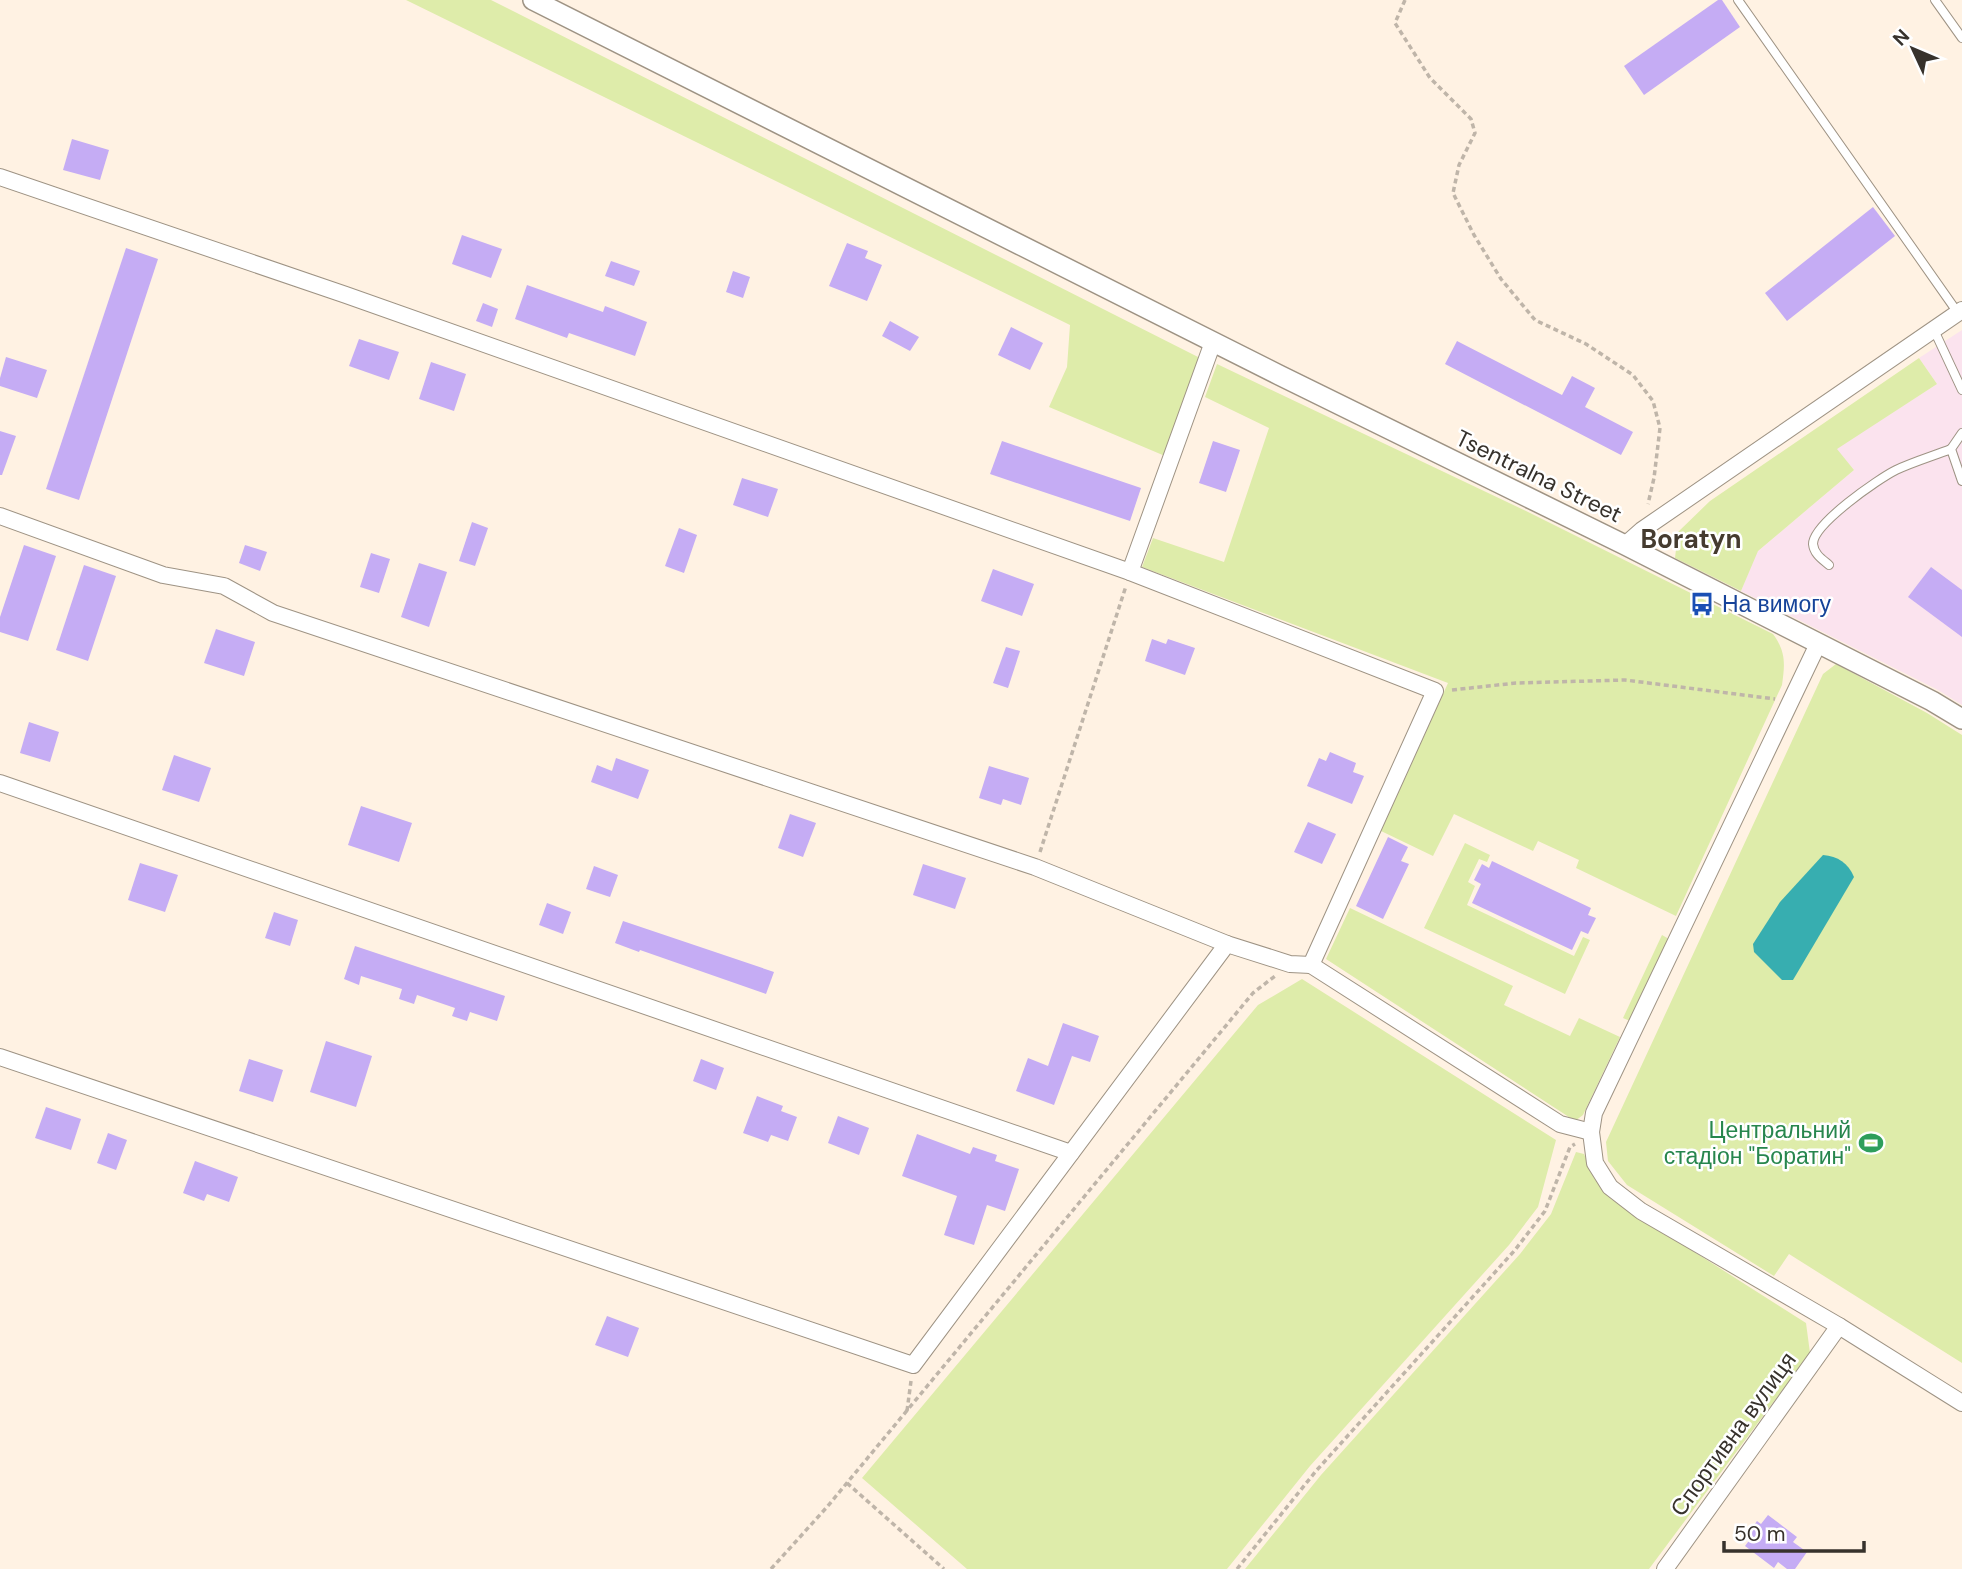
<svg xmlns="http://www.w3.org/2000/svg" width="1962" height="1569" font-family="'DM Sans',sans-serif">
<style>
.industrial{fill:#fbe3ee}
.green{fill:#deecaa}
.water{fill:#37aeb0}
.building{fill:#c5acf4}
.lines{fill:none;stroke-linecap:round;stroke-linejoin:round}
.service-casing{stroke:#9e9384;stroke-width:10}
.minor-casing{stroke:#9e9384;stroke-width:18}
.tertiary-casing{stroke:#9e9384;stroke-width:22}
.path{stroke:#bfb5a9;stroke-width:3.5;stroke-dasharray:5 3.5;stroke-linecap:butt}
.service{stroke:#fff;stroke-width:8}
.minor{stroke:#fff;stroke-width:16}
.tertiary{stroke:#fff;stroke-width:19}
.labels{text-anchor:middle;stroke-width:5;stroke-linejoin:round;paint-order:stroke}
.street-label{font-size:23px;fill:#37322c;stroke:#fff}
.transit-label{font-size:23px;fill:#164399;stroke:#fff;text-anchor:start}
.leisure-label{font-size:23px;fill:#27864d;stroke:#fff;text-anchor:end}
.quarter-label{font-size:26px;font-weight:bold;fill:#453b2f;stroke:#fff}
</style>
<rect width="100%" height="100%" fill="#fff2e3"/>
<!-- industrial -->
<polygon class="industrial" points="1962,330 1962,705 1938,690 1741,591 1757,552 1854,470 1836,449 1937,384 1919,358"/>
<!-- green -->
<g class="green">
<polygon points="406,0 491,0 1200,358 1165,456 1049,407 1067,367 1070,325"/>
<polygon points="1919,358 1937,384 1837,449 1854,470 1758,551 1741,591 1675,558 1678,532 1710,501"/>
<path d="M1217 364 1526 511 1773 634C1786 652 1785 664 1782 685L1676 916 1576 868 1579 860 1538 841 1533 851 1454 814 1433 856 1381 831 1448 683 1142 567 1153 538 1224 562 1269 428 1205 397Z"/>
<polygon points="1836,664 1927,713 1962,735 1962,1363 1789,1254 1774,1276 1627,1185 1608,1161 1606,1142 1823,674"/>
<polygon points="1465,843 1490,855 1487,862 1479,859 1468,882 1475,886 1467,905 1574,956 1583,937 1590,940 1565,994 1424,928"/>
<polygon points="1350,908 1513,986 1504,1005 1570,1036 1579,1018 1620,1037 1583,1115 1575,1121 1326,959"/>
<polygon points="1662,935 1669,939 1630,1021 1623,1018"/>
<polygon points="1302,979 1556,1140 1538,1207 1509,1245 1310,1466 1227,1569 967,1569 862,1478 1258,1005"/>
<polygon points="1576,1152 1584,1154 1594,1178 1611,1199 1806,1323 1810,1353 1649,1569 1245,1569 1321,1475 1520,1254 1551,1214"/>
</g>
<!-- water -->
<path class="water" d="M1823 855C1838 856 1848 863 1854 877L1793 980H1782L1754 952 1753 944 1780 902Z"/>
<!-- building -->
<g class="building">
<polygon points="1718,0 1722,0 1740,27 1644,95 1624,66"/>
<polygon points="72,139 109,150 100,180 63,170"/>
<polygon points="1873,207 1895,236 1787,321 1765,293"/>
<polygon points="462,235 502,249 491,278 452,264"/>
<polygon points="847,243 868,251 865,258 882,265 867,301 829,286"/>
<polygon points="126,248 158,259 79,500 46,489"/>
<polygon points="611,261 640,271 634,286 605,276"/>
<polygon points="733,271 750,277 743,298 726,292"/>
<polygon points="527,285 603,312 605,306 647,322 635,356 569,333 567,338 515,319"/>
<polygon points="483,303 498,309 492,327 476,321"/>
<polygon points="890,321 919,337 910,351 882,336"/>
<polygon points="1011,327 1043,343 1030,370 998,355"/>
<polygon points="359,339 399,352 389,380 349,366"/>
<polygon points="1457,341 1562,395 1572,376 1595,388 1585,407 1633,432 1621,455 1445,364"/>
<polygon points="6,357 47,370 37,398 0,386 0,378"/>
<polygon points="431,362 466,374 454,411 419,399"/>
<polygon points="0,431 16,436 2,475 0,475"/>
<polygon points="1002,441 1141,488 1130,521 990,474"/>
<polygon points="1213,441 1240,450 1226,492 1199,483"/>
<polygon points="742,478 778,489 768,517 733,505"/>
<polygon points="472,522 488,528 475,566 459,561"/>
<polygon points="679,528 697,535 684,573 665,566"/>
<polygon points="24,545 56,556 28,641 0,632 0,617"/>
<polygon points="245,545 267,552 260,571 239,563"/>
<polygon points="371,553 390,559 379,593 360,587"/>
<polygon points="419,563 447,572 429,627 401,617"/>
<polygon points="84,565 116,576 88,661 56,650"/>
<polygon points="1931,567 1962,590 1962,637 1908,597"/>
<polygon points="993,569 1034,584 1022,616 981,601"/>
<polygon points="216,629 255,642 244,676 204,663"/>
<polygon points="1152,639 1166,644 1168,639 1195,648 1185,675 1145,661"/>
<polygon points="1006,647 1020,651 1008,688 993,683"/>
<polygon points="29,722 59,732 50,762 20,753"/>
<polygon points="1330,752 1356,763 1353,772 1364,776 1352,804 1307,786 1319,758 1326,761"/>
<polygon points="174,755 211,768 199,802 162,790"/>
<polygon points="616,758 649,770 638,799 591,782 597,765 612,771"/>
<polygon points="989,766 1029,778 1021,805 1003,799 1001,805 979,798"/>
<polygon points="361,806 412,823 399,862 348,845"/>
<polygon points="790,814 816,823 803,857 778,848"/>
<polygon points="1308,822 1336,834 1322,864 1294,852"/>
<polygon points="1388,837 1408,847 1401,861 1409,864 1383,919 1356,906"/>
<polygon points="1492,861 1591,908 1588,915 1596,918 1588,934 1581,931 1572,950 1472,903 1481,884 1474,880 1482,864 1489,868"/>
<polygon points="140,863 178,875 165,912 128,900"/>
<polygon points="923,864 966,878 955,909 913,895"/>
<polygon points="594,866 618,875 610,897 586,889"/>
<polygon points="547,903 571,912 563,934 539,925"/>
<polygon points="274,912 298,920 290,946 265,938"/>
<polygon points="623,921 774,972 766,994 640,950 639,952 615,943"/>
<polygon points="355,946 505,996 497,1021 470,1012 467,1021 452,1016 455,1008 417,995 414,1004 399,999 402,989 361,976 359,985 344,979"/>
<polygon points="1063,1023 1099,1036 1090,1062 1072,1056 1054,1105 1016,1091 1028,1058 1048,1066"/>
<polygon points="326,1041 372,1056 356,1107 310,1092"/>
<polygon points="249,1059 283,1070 273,1102 239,1091"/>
<polygon points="701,1059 724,1068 716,1090 693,1081"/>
<polygon points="757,1096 783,1106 781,1111 797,1117 788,1141 771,1135 768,1142 743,1133"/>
<polygon points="46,1107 81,1119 71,1150 35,1138"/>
<polygon points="838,1116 869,1128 859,1155 828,1143"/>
<polygon points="108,1133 127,1140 116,1170 97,1163"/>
<polygon points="917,1134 970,1154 973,1147 997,1155 995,1161 1019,1169 1005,1211 987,1205 974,1245 944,1235 957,1196 902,1176"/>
<polygon points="195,1161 238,1177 229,1202 207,1194 204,1201 183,1193"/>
<polygon points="607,1316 639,1328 628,1357 595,1345"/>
<polygon points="1768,1515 1797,1537 1793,1542 1807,1552 1795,1569 1787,1569 1778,1562 1774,1568 1745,1546 1751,1538 1747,1535 1757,1521 1761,1524"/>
</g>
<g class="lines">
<!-- service casing -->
<g class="service-casing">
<g id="service">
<polyline points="1738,0 1958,313"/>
<polyline points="1935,0 1962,38"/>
<polyline points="1934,330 1962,390"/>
<polyline points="1962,433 1951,449 1962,481"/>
<path d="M1829 565C1822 559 1814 554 1813 544 1813 524 1878 479 1896 470 1913 462 1933 456 1951 449"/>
</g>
</g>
<!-- minor casing -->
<g class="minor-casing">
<g id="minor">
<polyline points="0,177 346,295 1130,572 1213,342"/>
<polyline points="0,516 163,575 224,586 273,613 1035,867 1227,944"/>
<polyline points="1625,545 1642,530 1962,310"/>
<polyline points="1818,644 1594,1113 1591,1132 1595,1163 1610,1187 1641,1211 1839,1326 1962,1403"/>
<polyline points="0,783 1071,1153"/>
<polyline points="1311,965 1560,1124 1591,1132"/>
<polyline points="0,1057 913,1365 1227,944 1290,964 1311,965 1435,691 1130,572"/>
<polyline points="1665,1569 1839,1326"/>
</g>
</g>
<!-- tertiary casing -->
<g class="tertiary-casing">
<polyline id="tertiary" points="533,0 1279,375 1625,545 1932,701 1962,719"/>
</g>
<!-- path -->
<g class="path">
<polyline points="1405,0 1395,23 1430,78 1471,119 1475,133 1459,165 1453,193 1474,235 1501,279 1535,320 1586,344 1633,375 1653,401 1660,428 1654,478 1648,504"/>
<polyline points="1452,690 1516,683 1625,680 1775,699"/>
<polyline points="1040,852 1126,586"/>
<polyline points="907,1411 911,1381"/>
<polyline points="847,1483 944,1569"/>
<polyline points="771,1569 827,1507 1253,993 1275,976"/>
<polyline points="1237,1569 1316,1471 1515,1250 1545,1211 1570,1147 1575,1144"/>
</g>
<!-- service -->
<use href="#service" class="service"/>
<!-- minor -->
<use href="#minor" class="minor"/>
<!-- tertiary -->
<use href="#tertiary" class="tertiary"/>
</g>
<!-- icons -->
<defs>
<g id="bus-bare" transform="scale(1.89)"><path d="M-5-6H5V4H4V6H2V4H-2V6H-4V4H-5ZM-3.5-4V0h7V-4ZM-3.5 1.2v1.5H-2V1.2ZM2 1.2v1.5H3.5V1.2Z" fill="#1a4fb4" stroke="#fff" stroke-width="2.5" paint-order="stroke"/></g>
<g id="stadium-bare" transform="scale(1.89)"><path d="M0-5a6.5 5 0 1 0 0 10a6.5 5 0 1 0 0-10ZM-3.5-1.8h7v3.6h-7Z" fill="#2e9e5b" stroke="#fff" stroke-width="2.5" paint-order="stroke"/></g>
</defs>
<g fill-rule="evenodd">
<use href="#bus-bare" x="1702" y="604"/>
<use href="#stadium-bare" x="1871" y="1143"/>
</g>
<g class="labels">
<!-- street labels -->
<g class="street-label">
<text transform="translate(1539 476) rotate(26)" y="8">Tsentralna Street</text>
<text transform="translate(1733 1434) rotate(-54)" y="8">Спортивна вулиця</text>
</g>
<!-- transit labels -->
<g class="transit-label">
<text x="1722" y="612">На вимогу</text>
</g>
<!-- leisure labels -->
<g class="leisure-label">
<text x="1851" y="1138">Центральний<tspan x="1851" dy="26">стадіон "Боратин"</tspan></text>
</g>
<!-- quarter labels -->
<g class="quarter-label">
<text x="1691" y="548">Boratyn</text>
</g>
</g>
<!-- north arrow -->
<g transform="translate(1913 49) rotate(314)" stroke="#ffffff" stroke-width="5" paint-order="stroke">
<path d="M0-5L12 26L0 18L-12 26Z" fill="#37322c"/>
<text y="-10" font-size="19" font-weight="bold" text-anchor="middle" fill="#37322c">N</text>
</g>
<!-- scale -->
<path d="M1724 1541v10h140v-10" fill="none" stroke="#37322c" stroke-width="3.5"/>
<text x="1734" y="1541" font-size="21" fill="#37322c" stroke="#ffffff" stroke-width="5" paint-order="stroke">50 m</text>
</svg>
